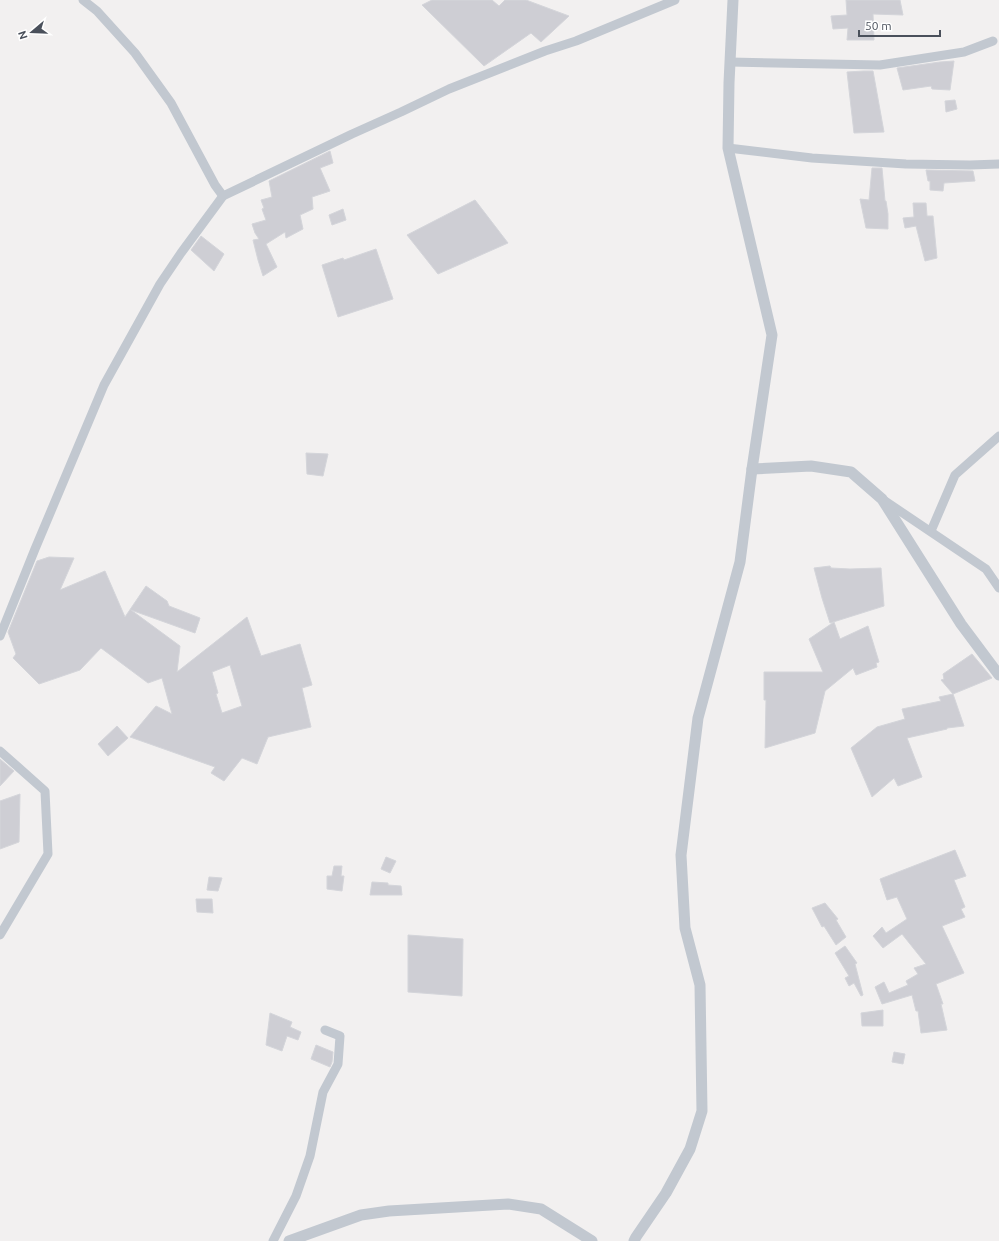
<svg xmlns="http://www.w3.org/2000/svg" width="999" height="1241" font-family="Ubuntu,sans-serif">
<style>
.building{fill:#ceced4;stroke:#d4d5da;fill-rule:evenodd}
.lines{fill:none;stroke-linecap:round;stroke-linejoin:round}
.minor{stroke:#c2c8d0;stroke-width:9}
.tertiary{stroke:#c2c8d0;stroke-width:11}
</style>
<rect width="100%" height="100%" fill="#f2f0f0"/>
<!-- building -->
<g class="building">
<polygon points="432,0 492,0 499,6 505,0 526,0 569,16 541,42 531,33 484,66 422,5"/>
<polygon points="846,0 900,0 903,15 873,14 874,40 847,40 848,28 833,29 831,16 847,15"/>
<polygon points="954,61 950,90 932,89 931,86 903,90 897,68 940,62"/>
<polygon points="864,71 873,71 884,132 854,133 847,72"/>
<polygon points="955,100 957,109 946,112 945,101"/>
<polygon points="330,151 333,163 320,168 330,191 312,197 313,209 300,215 303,229 286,238 285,232 266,244 277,267 263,276 258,260 253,240 259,239 255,233 252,224 266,220 262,209 264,208 261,200 272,197 269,181"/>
<polygon points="872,168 882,168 885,201 886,201 888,214 888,229 866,228 860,199 869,200"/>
<polygon points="926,170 973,171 975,181 944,183 943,191 930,190 930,181 928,181"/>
<polygon points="475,200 508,243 438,274 407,235"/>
<polygon points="913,203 926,203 927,216 933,216 937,258 925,261 916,226 905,228 903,218 914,217"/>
<polygon points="343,209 346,220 332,225 329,215"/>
<polygon points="201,236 224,254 214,271 191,250"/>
<polygon points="376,249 393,299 338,317 322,265 343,258 344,260"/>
<polygon points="306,453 328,454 323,476 307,474"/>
<path d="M49 557 74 558 60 590 105 571 125 617 146 586 167 601 169 606 200 618 195 633 131 610 180 646 177 672 247 617 261 656 300 644 312 685 302 688 311 727 268 737 257 764 242 758 224 781 211 773 215 767 130 737 156 706 172 714 162 678 148 683 101 648 80 670 39 684 13 658 16 654 8 632 37 561ZM230 665 242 706 222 713 216 694 218 693 212 672Z"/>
<polygon points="830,566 831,568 850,569 881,568 884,606 830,623 822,598 814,568"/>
<polygon points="834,622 840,639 868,626 879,662 876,663 877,667 856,675 853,668 825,691 815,733 765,748 766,700 764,700 764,672 823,672 809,639"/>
<polygon points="972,654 992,678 953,694 941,680 944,679 943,674"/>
<polygon points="953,694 964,726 947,728 947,729 907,738 922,777 898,786 894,778 872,797 851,748 877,727 905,719 902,709 941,701 939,697"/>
<polygon points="117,726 128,738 108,756 98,744"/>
<polygon points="0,759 14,771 0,786"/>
<polygon points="20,794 19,842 0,849 0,801"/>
<polygon points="955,850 966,876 954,880 965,907 961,909 965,917 942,926 964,973 936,984 943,1004 941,1004 947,1030 921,1033 918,1011 916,1011 912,995 882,1004 875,987 884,982 889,993 908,985 906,981 918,974 914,968 926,964 902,934 883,948 873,936 882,927 886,933 907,919 897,897 887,900 880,879"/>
<polygon points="386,857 396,861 390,873 381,869"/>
<polygon points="334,866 342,866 341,876 344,876 342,891 327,889 327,876 332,876"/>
<polygon points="209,877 222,878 218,891 207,890"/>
<polygon points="372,882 388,883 388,885 401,886 402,895 370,895"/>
<polygon points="196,899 212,899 213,913 197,912"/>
<polygon points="825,903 838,919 836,920 846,937 836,945 824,926 822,927 812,908"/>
<polygon points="408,935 463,939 462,996 408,992"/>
<polygon points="845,946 857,963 855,964 863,995 861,996 854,983 849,986 845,978 849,976 835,953"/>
<polygon points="883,1010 883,1026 862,1026 861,1013"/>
<polygon points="270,1013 292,1022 290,1027 301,1032 298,1040 287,1036 282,1051 266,1045"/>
<polygon points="316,1045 333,1052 332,1062 330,1067 311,1059"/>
<polygon points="894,1052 905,1054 903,1064 892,1062"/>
</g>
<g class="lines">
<!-- minor -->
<g class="minor">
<polyline points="83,0 97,11 135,53 171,103 215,185 223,196"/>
<polyline points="730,62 880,65 964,52 993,41"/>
<polyline points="728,148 812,158 906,164 970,165 999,164"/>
<polyline points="885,501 986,569 999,588"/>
<polyline points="931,531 955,475 999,436"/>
<polyline points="0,636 35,549 104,385 160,284 181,253 223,196 352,134 401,112 449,89 545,51 576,41 675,0"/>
<polyline points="0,751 45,791 48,854 0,935"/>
<polyline points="273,1241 296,1196 310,1156 323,1092 338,1064 340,1036 325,1030"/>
</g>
<!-- tertiary -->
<g class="tertiary">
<polyline points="752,469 811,466 851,472 882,499 961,624 999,675"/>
<polyline points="289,1241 361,1215 389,1211 508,1204 541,1209 592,1241"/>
<polyline points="634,1241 636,1237 666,1193 690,1149 702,1111 700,985 685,928 681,855 698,718 740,562 752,469 772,335 728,148 729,83 733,0"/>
</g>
</g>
<!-- north arrow -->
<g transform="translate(32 32) rotate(251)" stroke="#ffffff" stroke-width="3" paint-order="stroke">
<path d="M0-3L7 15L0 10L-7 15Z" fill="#4a505b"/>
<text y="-6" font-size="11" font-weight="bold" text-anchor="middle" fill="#4a505b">N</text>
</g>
<!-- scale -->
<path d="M859 30v6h81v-6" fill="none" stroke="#4a505b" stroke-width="2"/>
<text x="865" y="30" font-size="12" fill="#4a505b" stroke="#ffffff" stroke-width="3" paint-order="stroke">50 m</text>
</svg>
